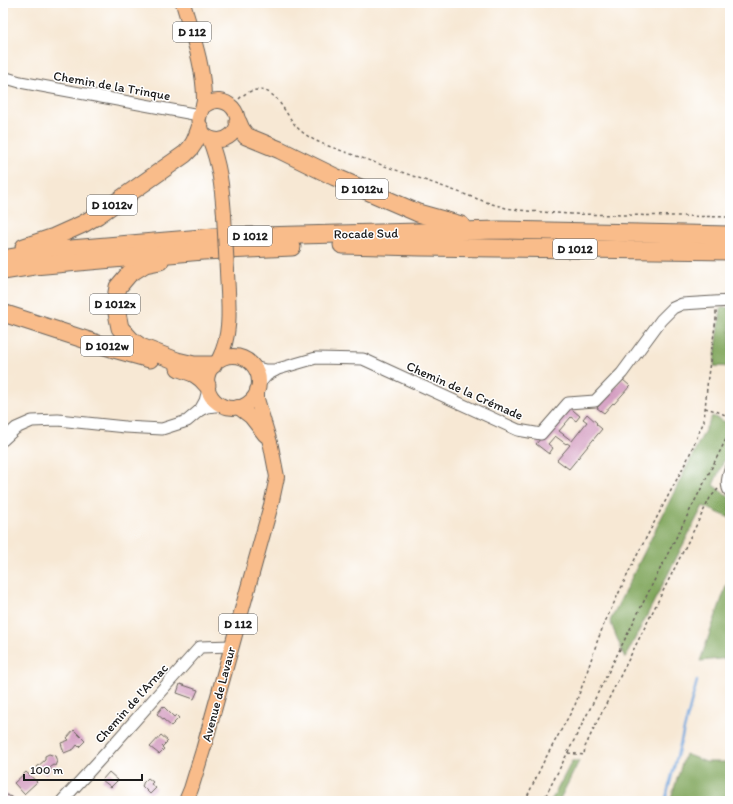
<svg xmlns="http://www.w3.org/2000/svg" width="733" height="804" font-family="Itim,sans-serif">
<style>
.forest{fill:#80a65c;stroke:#4e613c}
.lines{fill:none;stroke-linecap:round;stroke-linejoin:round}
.stream{stroke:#6da2da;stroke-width:2.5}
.building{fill:#d095bc}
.minor-casing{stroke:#69635c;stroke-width:13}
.major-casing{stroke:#69635c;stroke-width:16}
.highway-casing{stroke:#69635c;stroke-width:19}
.path{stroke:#69635c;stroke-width:1.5;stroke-dasharray:3 3;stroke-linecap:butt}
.minor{stroke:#fff;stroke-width:11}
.major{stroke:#f9bc8a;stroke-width:14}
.highway{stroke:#f9bc8a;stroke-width:17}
.major-bridge-casing{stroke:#69635c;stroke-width:16;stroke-linecap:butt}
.major-bridge{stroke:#f9bc8a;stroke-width:14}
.labels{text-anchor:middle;stroke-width:3;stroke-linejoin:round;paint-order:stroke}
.shield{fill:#fff;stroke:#606060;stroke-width:1}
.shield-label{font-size:12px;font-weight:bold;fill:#1c1c1c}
.street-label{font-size:13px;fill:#1c1c1c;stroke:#fff}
</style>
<rect width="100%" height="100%" fill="#fff"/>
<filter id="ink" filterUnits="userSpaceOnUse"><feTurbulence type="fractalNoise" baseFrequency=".025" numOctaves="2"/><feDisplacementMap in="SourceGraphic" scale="8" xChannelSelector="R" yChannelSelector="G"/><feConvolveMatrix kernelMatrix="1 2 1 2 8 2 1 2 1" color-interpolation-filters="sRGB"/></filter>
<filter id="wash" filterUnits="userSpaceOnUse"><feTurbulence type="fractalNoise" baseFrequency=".012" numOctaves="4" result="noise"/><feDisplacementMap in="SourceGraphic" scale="16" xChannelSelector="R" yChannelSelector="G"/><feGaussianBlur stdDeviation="0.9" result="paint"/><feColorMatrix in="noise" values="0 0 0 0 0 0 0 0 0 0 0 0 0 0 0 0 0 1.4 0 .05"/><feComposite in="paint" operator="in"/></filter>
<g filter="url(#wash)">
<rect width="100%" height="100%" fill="#f7e8d4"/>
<!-- forest -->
<g class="forest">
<polygon points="730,307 730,367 714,366 721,308"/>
<polygon points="712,416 730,424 730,448 713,485 730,498 730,518 703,506 625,658 610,621"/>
<polygon points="730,575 730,658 700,661"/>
<polygon points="685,754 706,762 730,762 730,801 670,801"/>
<polygon points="572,761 579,761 559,801 551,801"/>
</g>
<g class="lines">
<!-- stream -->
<polyline class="stream" points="665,801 697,681"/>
</g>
<g id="blocks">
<!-- building -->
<g class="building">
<polygon points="622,379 630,386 614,404 613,403 604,413 597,408"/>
<polygon points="568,406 580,416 576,421 571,417 559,431 572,441 587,422 583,419 587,414 597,423 596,424 602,429 569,469 557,460 570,445 567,443 566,444 555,436 548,444 553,448 549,454 536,444"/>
<polygon points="180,684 198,690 194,699 177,693"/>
<polygon points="163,706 174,717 176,715 179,718 171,726 157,714"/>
<polygon points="74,730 85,741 79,747 77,745 74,749 64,753 61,743 69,740 67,738"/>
<polygon points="161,735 168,741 162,747 164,749 159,754 150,747"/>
<polygon points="49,754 55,756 57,761 55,766 53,765 50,767 51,769 46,775 37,767 45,760 45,756"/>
<polygon points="26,772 37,782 24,794 14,783"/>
<polygon points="109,772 118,780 111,787 102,780"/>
<polygon points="148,778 153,782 151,784 156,788 150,794 142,786 143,784 143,783"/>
<polygon points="3,793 11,797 18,801 3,801"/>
</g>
</g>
</g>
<g filter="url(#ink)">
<use href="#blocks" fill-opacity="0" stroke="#69635c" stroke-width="1"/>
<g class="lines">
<!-- minor casing -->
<g class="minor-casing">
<g id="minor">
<polyline points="3,77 20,82 199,115"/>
<polyline points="254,367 265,370 275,370"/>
<polyline points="258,385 267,375 278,369 316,358 363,359 518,430 541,434 568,403 595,401 622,373 661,320 673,308 682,304 730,301"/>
<polyline points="200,410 205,401 208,390"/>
<polyline points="3,440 16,428 32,421 58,420 125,427 162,429 187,421 200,410 207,407 215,406 225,406"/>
<path d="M730 470C728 477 725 485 730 492"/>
<polyline points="62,801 106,753 200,647 232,646"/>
</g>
</g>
<!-- major casing -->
<g class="major-casing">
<g id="major">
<path d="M183 3C192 34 204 66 204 99 204 110 195 117 200 128 205 140 221 144 231 135 250 118 225 88 203 107"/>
<path d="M209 138C220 165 222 188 224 215"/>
<circle cx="233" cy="382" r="26"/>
<path d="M219 359C233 332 228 301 227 271"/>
<polyline points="238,407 251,417 265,435"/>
<polyline points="186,801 191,789 203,750 271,505 277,477 271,446 257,399 257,390"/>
</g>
</g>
<!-- highway casing -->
<g class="highway-casing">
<g id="highway">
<polyline points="238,122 241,129 246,136 280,150 335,177 418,213 461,225"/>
<polyline points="342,245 420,247 730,251"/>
<path d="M24 247 54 237 83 224 98 215 185 154C194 146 196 139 200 128"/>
<polyline points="3,259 59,250 214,237 499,230 730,235"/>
<polyline points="160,261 145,264 129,274 118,287 115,303 120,328 131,340 141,347 177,361 194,365 213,365"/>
<polyline points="3,271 34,266 203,251 292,247"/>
<polyline points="3,313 114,349 150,359"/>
<path d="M179 368C191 372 199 374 207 385"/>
</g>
</g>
<!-- path -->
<g class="path">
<path d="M239 99C244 94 250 90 258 90 279 89 286 119 301 131 310 139 320 143 331 147L492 204 506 208 527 211 571 214 730 217"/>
<polyline points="705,408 716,411 730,417"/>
<polyline points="568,753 584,755 585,747 593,730 710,498 718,489"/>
<polyline points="525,801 544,761 575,705 584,681 597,642 604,624 634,561 688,458 704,421 708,376 716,319 716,310"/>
<path d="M543 801C580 729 616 657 652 585 678 533 705 482 730 431"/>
</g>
<!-- minor -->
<use href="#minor" class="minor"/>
<!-- major -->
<use href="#major" class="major"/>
<!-- highway -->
<use href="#highway" class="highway"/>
<!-- major-bridge casing -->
<g class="major-bridge-casing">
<polyline id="major-bridge" points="224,215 227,271"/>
</g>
<!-- major-bridge -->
<use href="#major-bridge" class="major-bridge"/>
</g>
</g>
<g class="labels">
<!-- shield labels -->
<g class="shield">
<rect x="173" y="22" width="38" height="20" rx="3"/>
<rect x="336" y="179" width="52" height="20" rx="3"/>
<rect x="87" y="195" width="50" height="20" rx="3"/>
<rect x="228" y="226" width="44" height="20" rx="3"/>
<rect x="553" y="239" width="44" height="20" rx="3"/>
<rect x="90" y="294" width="50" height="20" rx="3"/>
<rect x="81" y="336" width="52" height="20" rx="3"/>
<rect x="219" y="614" width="38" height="20" rx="3"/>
</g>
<g class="shield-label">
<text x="192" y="36">D 112</text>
<text x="362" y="193">D 1012u</text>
<text x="112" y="209">D 1012v</text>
<text x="250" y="240">D 1012</text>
<text x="575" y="253">D 1012</text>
<text x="115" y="308">D 1012x</text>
<text x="107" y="350">D 1012w</text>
<text x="238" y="628">D 112</text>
</g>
<!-- street labels -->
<g class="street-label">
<text transform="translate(112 85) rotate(10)" y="5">Chemin de la Trinque</text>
<text transform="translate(366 233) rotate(-1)" y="5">Rocade Sud</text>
<text transform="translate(465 390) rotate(24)" y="5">Chemin de la Crémade</text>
<text transform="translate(218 694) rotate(-75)" y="5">Avenue de Lavaur</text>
<text transform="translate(131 703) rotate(-48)" y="5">Chemin de l'Arnac</text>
</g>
</g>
<!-- margin -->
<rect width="733" height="804" fill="none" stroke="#fff" stroke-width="16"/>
<!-- scale -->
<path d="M24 774v6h118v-6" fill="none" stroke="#1c1c1c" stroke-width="2"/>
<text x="30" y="774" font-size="12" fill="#1c1c1c" stroke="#ffffff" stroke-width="3" paint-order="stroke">100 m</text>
</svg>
